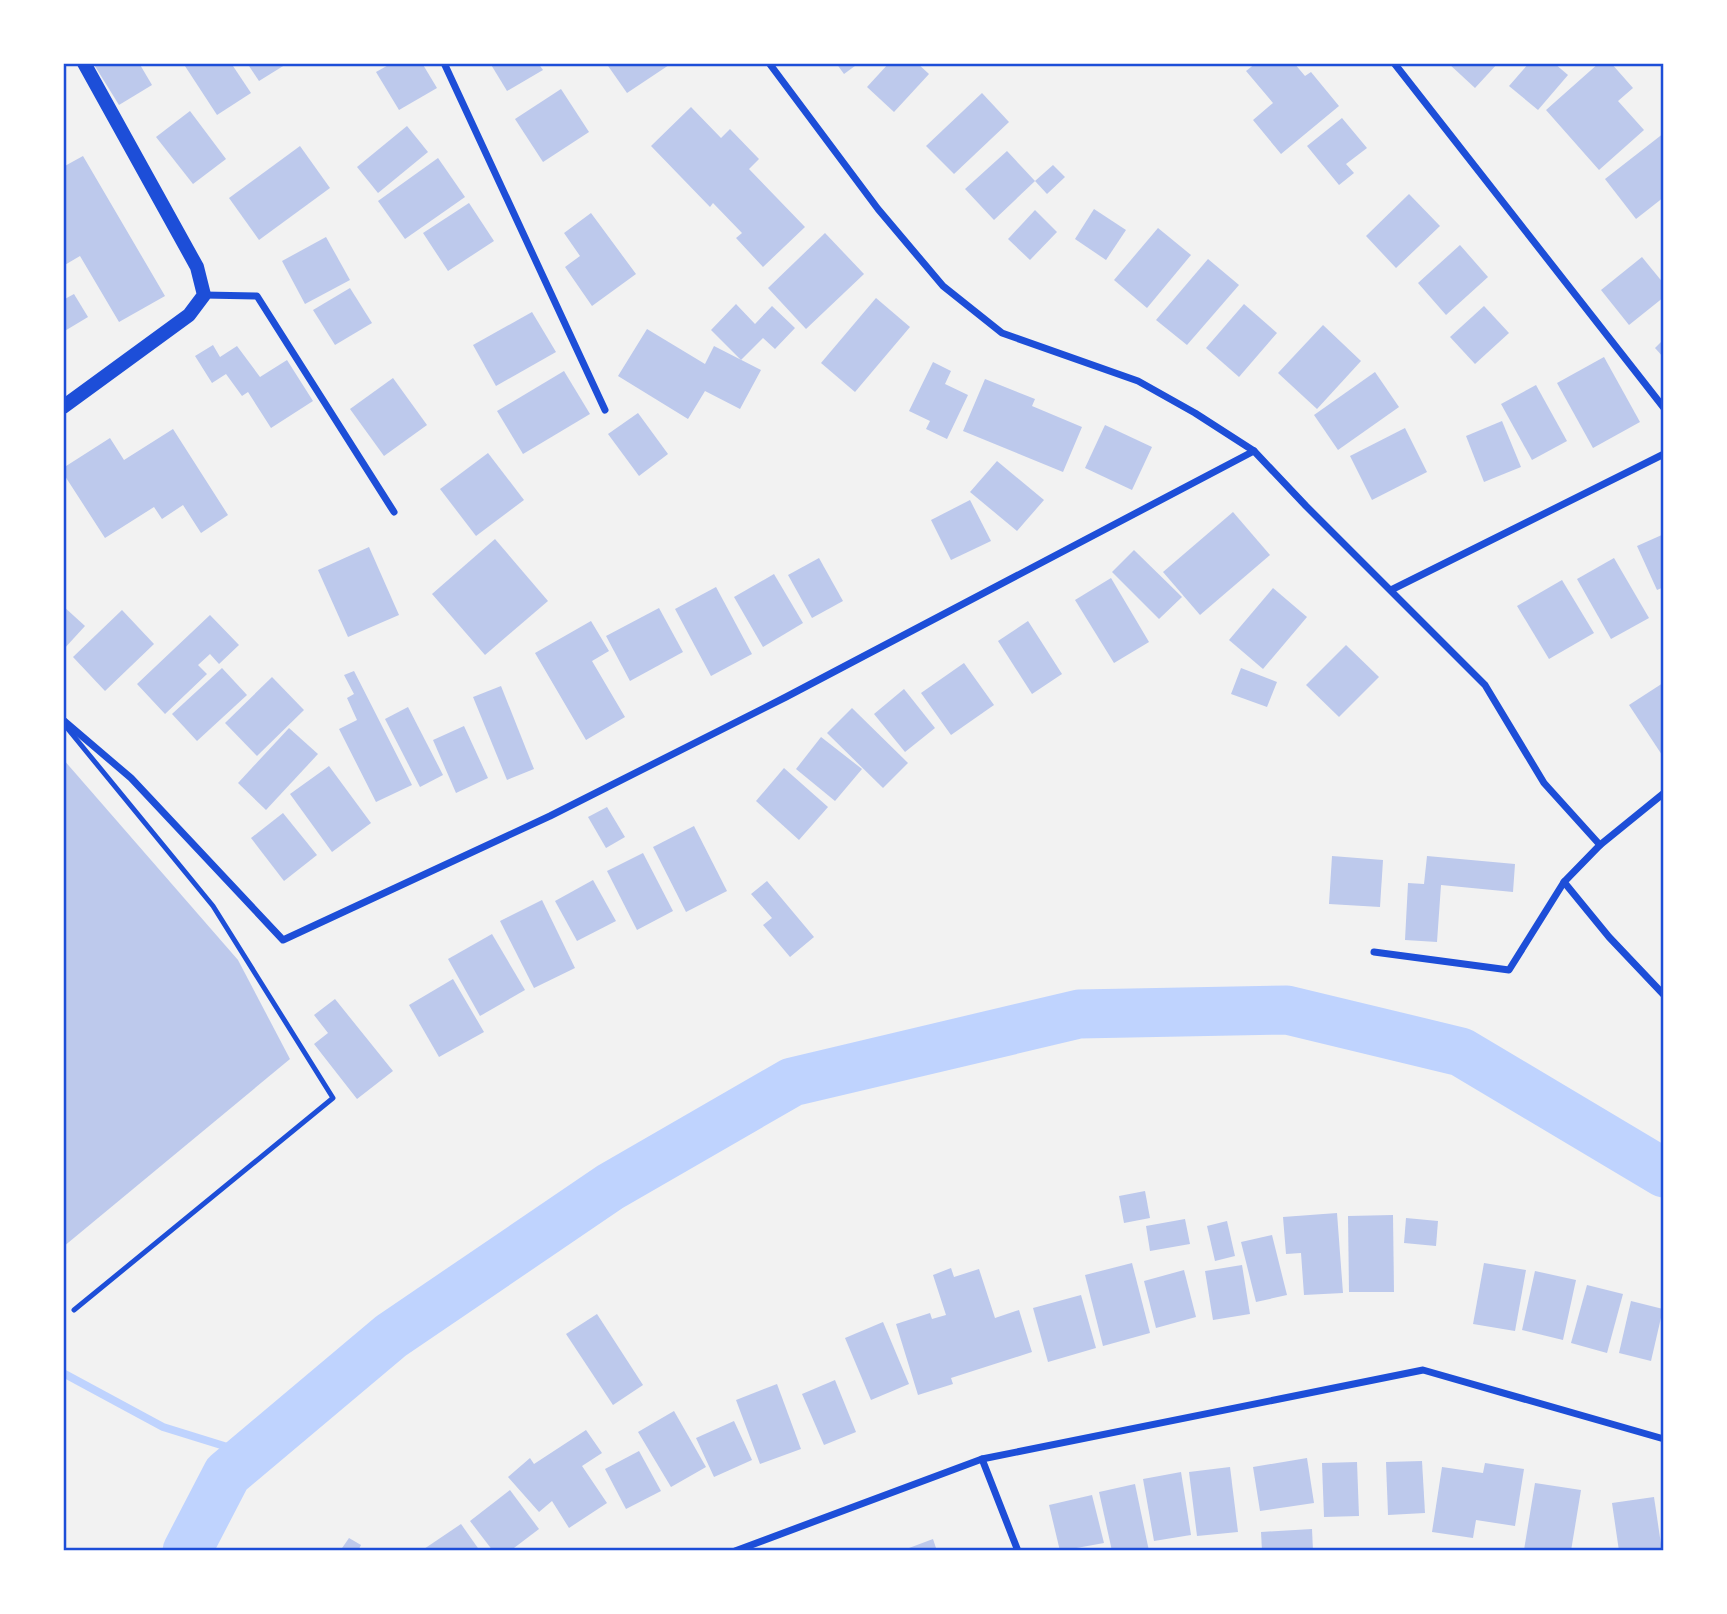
<svg xmlns="http://www.w3.org/2000/svg" width="1727" height="1614" font-family="Barlow,sans-serif">
<style>
.lines{fill:none;stroke-linecap:round;stroke-linejoin:round}
.stream{stroke:#bfd3fe;stroke-width:8}
.river{stroke:#bfd3fe;stroke-width:49}
.building{fill:#bdc9ec}
.service{stroke:#1d4ed8;stroke-width:5}
.minor{stroke:#1d4ed8;stroke-width:7}
.secondary{stroke:#1d4ed8;stroke-width:14}
.neatline{fill:none;stroke:#1d4ed8;stroke-width:2.5}
</style>
<rect width="100%" height="100%" fill="#f2f2f2"/>
<g class="lines">
<!-- stream -->
<polyline class="stream" points="63,1373 163,1427 250,1454"/>
<!-- river -->
<polyline class="river" points="187,1551 227,1474 391,1336 610,1187 792,1082 1079,1014 1287,1010 1461,1052 1664,1173"/>
</g>
<!-- building -->
<g class="building">
<polygon points="93,63 139,63 152,85 119,105"/>
<polygon points="183,63 231,63 251,93 217,115"/>
<polygon points="247,63 288,63 259,81"/>
<polygon points="392,63 422,63 437,88 399,110 376,72"/>
<polygon points="490,63 538,63 543,70 507,91"/>
<polygon points="606,63 668,63 669,65 627,93"/>
<polygon points="836,63 859,63 844,74"/>
<polygon points="889,63 917,63 929,74 894,112 867,87"/>
<polygon points="1256,63 1294,63 1305,76 1311,72 1339,106 1281,154 1253,120 1273,103 1246,71"/>
<polygon points="1448,63 1498,63 1475,88"/>
<polygon points="1529,63 1554,63 1568,75 1538,110 1509,86"/>
<polygon points="1599,63 1611,63 1633,88 1618,101 1644,130 1599,170 1546,110"/>
<polygon points="561,89 589,132 543,162 515,119"/>
<polygon points="982,93 1009,122 954,174 926,146"/>
<polygon points="691,107 721,138 730,129 759,159 749,169 805,227 763,267 736,238 742,233 713,203 710,207 651,146"/>
<polygon points="190,111 226,159 193,184 156,137"/>
<polygon points="1342,118 1367,148 1346,164 1354,173 1339,185 1307,146"/>
<polygon points="407,126 428,152 378,193 357,167"/>
<polygon points="1664,133 1664,197 1636,219 1605,179"/>
<polygon points="300,146 330,188 259,240 229,198"/>
<polygon points="1007,151 1035,181 994,220 965,189"/>
<polygon points="83,156 165,296 119,322 80,256 63,266 63,167"/>
<polygon points="438,158 465,197 405,239 378,201"/>
<polygon points="1053,165 1065,177 1047,194 1035,181"/>
<polygon points="1409,194 1440,226 1396,268 1366,236"/>
<polygon points="469,203 494,241 448,271 423,233"/>
<polygon points="1094,209 1126,230 1106,260 1075,239"/>
<polygon points="1035,210 1057,232 1030,260 1008,239"/>
<polygon points="591,213 636,274 592,306 565,267 580,256 564,233"/>
<polygon points="1158,228 1191,255 1147,308 1114,280"/>
<polygon points="825,233 864,274 806,329 768,288"/>
<polygon points="326,237 350,280 305,304 282,261"/>
<polygon points="1460,245 1488,277 1446,315 1418,283"/>
<polygon points="1642,257 1664,284 1664,297 1629,325 1601,290"/>
<polygon points="1208,259 1239,285 1187,345 1156,320"/>
<polygon points="350,288 372,323 335,345 313,310"/>
<polygon points="74,294 88,317 63,332 63,300"/>
<polygon points="876,298 910,327 855,392 821,363"/>
<polygon points="736,304 755,324 772,306 795,328 775,349 763,338 741,360 711,330"/>
<polygon points="1244,304 1277,333 1239,377 1206,348"/>
<polygon points="1484,306 1509,333 1475,364 1450,337"/>
<polygon points="532,312 556,352 496,386 473,345"/>
<polygon points="1323,325 1361,361 1317,409 1278,373"/>
<polygon points="647,329 705,364 714,346 761,370 740,409 705,391 688,419 618,376"/>
<polygon points="1664,339 1664,358 1655,348"/>
<polygon points="213,345 220,357 237,346 260,377 287,360 313,401 271,428 248,392 242,396 226,374 212,383 195,356"/>
<polygon points="1604,357 1640,422 1593,448 1557,383"/>
<polygon points="933,362 951,371 945,384 968,395 947,439 926,429 930,421 909,411"/>
<polygon points="564,371 590,414 523,454 497,411"/>
<polygon points="1375,372 1399,407 1338,450 1314,415"/>
<polygon points="393,378 427,425 384,456 350,409"/>
<polygon points="985,379 1035,399 1032,406 1082,427 1063,472 963,431"/>
<polygon points="1536,385 1567,441 1532,460 1501,404"/>
<polygon points="638,413 668,454 639,476 608,434"/>
<polygon points="1502,421 1521,467 1484,482 1466,436"/>
<polygon points="1105,425 1152,447 1132,490 1085,468"/>
<polygon points="1405,428 1427,472 1372,500 1350,456"/>
<polygon points="173,429 228,515 201,533 183,505 162,519 154,507 105,538 63,473 63,468 110,438 124,460"/>
<polygon points="488,453 524,500 476,536 440,489"/>
<polygon points="997,461 1044,500 1017,531 970,492"/>
<polygon points="970,500 991,541 951,560 931,520"/>
<polygon points="1233,512 1270,555 1200,615 1163,572"/>
<polygon points="1664,534 1664,587 1657,590 1637,546"/>
<polygon points="495,539 548,601 485,655 432,594"/>
<polygon points="369,547 399,615 348,637 318,570"/>
<polygon points="1134,550 1182,597 1159,619 1112,572"/>
<polygon points="819,558 843,601 812,618 788,575"/>
<polygon points="1614,558 1649,618 1611,639 1577,579"/>
<polygon points="774,574 803,623 763,647 734,597"/>
<polygon points="1111,578 1149,642 1114,663 1075,600"/>
<polygon points="1562,580 1594,633 1549,659 1517,606"/>
<polygon points="716,587 752,654 711,676 675,609"/>
<polygon points="1273,588 1307,617 1263,669 1229,640"/>
<polygon points="63,606 85,626 63,650"/>
<polygon points="659,608 683,652 630,681 606,636"/>
<polygon points="122,610 154,644 105,691 73,657"/>
<polygon points="210,615 239,645 219,664 210,654 198,665 207,674 165,714 137,684"/>
<polygon points="591,621 609,651 592,661 625,717 586,740 535,653"/>
<polygon points="1028,621 1062,674 1032,694 998,641"/>
<polygon points="1346,645 1379,677 1339,717 1306,685"/>
<polygon points="964,663 994,705 951,735 921,693"/>
<polygon points="222,668 247,695 197,741 172,714"/>
<polygon points="1241,668 1277,682 1267,707 1231,694"/>
<polygon points="354,671 412,785 376,802 339,729 357,720 347,698 354,694 344,675"/>
<polygon points="272,677 304,710 257,756 225,723"/>
<polygon points="1663,683 1664,754 1662,755 1629,705"/>
<polygon points="501,686 534,769 507,780 473,697"/>
<polygon points="904,689 935,728 905,752 874,714"/>
<polygon points="408,707 443,775 420,787 385,719"/>
<polygon points="852,708 908,763 883,788 827,733"/>
<polygon points="464,726 488,778 456,793 433,740"/>
<polygon points="289,728 318,754 266,810 238,783"/>
<polygon points="821,737 862,769 835,801 796,769"/>
<polygon points="63,759 238,960 290,1059 63,1247"/>
<polygon points="329,766 371,823 332,852 290,794"/>
<polygon points="784,768 828,807 799,840 756,801"/>
<polygon points="607,807 625,837 606,848 588,817"/>
<polygon points="283,813 317,855 284,881 251,838"/>
<polygon points="694,826 727,891 686,912 653,847"/>
<polygon points="643,853 673,911 637,930 607,871"/>
<polygon points="1332,856 1383,860 1380,907 1329,904"/>
<polygon points="1427,856 1515,864 1513,892 1441,885 1437,942 1405,940 1408,883 1424,884"/>
<polygon points="593,880 616,921 577,941 555,901"/>
<polygon points="767,881 814,937 790,957 763,925 772,918 751,894"/>
<polygon points="542,900 575,968 534,988 500,921"/>
<polygon points="492,934 525,990 480,1016 448,959"/>
<polygon points="453,979 484,1032 439,1057 409,1005"/>
<polygon points="335,999 393,1071 357,1099 314,1044 328,1033 314,1015"/>
<polygon points="1145,1191 1150,1218 1124,1223 1119,1196"/>
<polygon points="1337,1213 1343,1293 1304,1295 1301,1253 1286,1254 1283,1217"/>
<polygon points="1393,1215 1394,1292 1349,1292 1348,1216"/>
<polygon points="1406,1218 1438,1221 1436,1246 1404,1243"/>
<polygon points="1185,1219 1190,1244 1150,1251 1146,1226"/>
<polygon points="1227,1221 1235,1256 1215,1261 1207,1226"/>
<polygon points="1272,1235 1287,1295 1256,1302 1241,1242"/>
<polygon points="1132,1263 1150,1333 1103,1346 1085,1275"/>
<polygon points="1484,1263 1526,1270 1515,1331 1473,1324"/>
<polygon points="1242,1265 1250,1314 1213,1320 1205,1271"/>
<polygon points="951,1268 954,1277 979,1269 995,1318 1019,1310 1032,1352 951,1378 953,1384 918,1395 896,1324 930,1313 932,1319 946,1315 933,1275"/>
<polygon points="1184,1270 1196,1317 1156,1328 1144,1281"/>
<polygon points="1535,1271 1576,1280 1563,1340 1522,1330"/>
<polygon points="1587,1285 1623,1294 1607,1353 1571,1343"/>
<polygon points="1081,1295 1096,1348 1048,1362 1033,1308"/>
<polygon points="1631,1301 1663,1309 1651,1361 1619,1353"/>
<polygon points="597,1314 643,1385 613,1405 566,1334"/>
<polygon points="883,1322 909,1384 871,1400 845,1338"/>
<polygon points="835,1380 856,1432 824,1445 802,1394"/>
<polygon points="777,1384 801,1449 760,1464 736,1400"/>
<polygon points="674,1411 706,1467 671,1487 638,1432"/>
<polygon points="734,1421 752,1460 714,1477 696,1438"/>
<polygon points="586,1430 602,1453 582,1466 607,1503 569,1528 552,1501 539,1512 508,1477 530,1458 534,1464"/>
<polygon points="639,1451 661,1491 626,1509 605,1469"/>
<polygon points="1307,1458 1314,1503 1260,1511 1253,1467"/>
<polygon points="1422,1461 1425,1513 1388,1515 1386,1462"/>
<polygon points="1357,1462 1359,1516 1324,1517 1322,1463"/>
<polygon points="1485,1463 1524,1469 1515,1526 1476,1520 1473,1538 1432,1532 1442,1467 1483,1473"/>
<polygon points="1230,1467 1238,1532 1197,1536 1189,1472"/>
<polygon points="1181,1472 1191,1535 1154,1541 1143,1479"/>
<polygon points="1535,1483 1581,1490 1571,1551 1524,1550"/>
<polygon points="1135,1484 1149,1551 1112,1551 1099,1492"/>
<polygon points="510,1490 539,1529 510,1551 493,1551 470,1521"/>
<polygon points="1092,1495 1104,1543 1060,1551 1049,1505"/>
<polygon points="1654,1497 1662,1551 1619,1551 1612,1503"/>
<polygon points="461,1524 480,1551 421,1551"/>
<polygon points="1312,1529 1313,1551 1262,1551 1261,1532"/>
<polygon points="349,1538 361,1545 358,1551 340,1551"/>
<polygon points="933,1539 937,1551 901,1551"/>
</g>
<g class="lines">
<!-- service -->
<polyline class="service" points="63,723 213,906 333,1098 74,1310"/>
<!-- minor -->
<g class="minor">
<polyline points="444,63 605,410"/>
<polyline points="769,63 878,209 943,286 1002,333 1138,381 1195,413 1254,451 1306,506 1485,685 1544,783 1600,845 1664,793"/>
<polyline points="1394,63 1664,408"/>
<polyline points="204,295 257,296 394,512"/>
<polyline points="1391,590 1664,454"/>
<polyline points="63,720 131,778 283,940 550,816 786,697 1254,451"/>
<polyline points="1600,845 1564,882 1609,937 1664,995"/>
<polyline points="1374,952 1509,970 1564,882"/>
<polyline points="982,1459 1018,1551"/>
<polyline points="735,1551 982,1459 1423,1370 1664,1439"/>
</g>
<!-- secondary -->
<polyline class="secondary" points="63,407 189,315 204,295 197,267 84,63"/>
</g>
<!-- border -->
<rect width="1727" height="1614" fill="none" stroke="#ffffff" stroke-width="130"/>
<rect x="65" y="65" width="1597" height="1484" class="neatline"/>
</svg>
